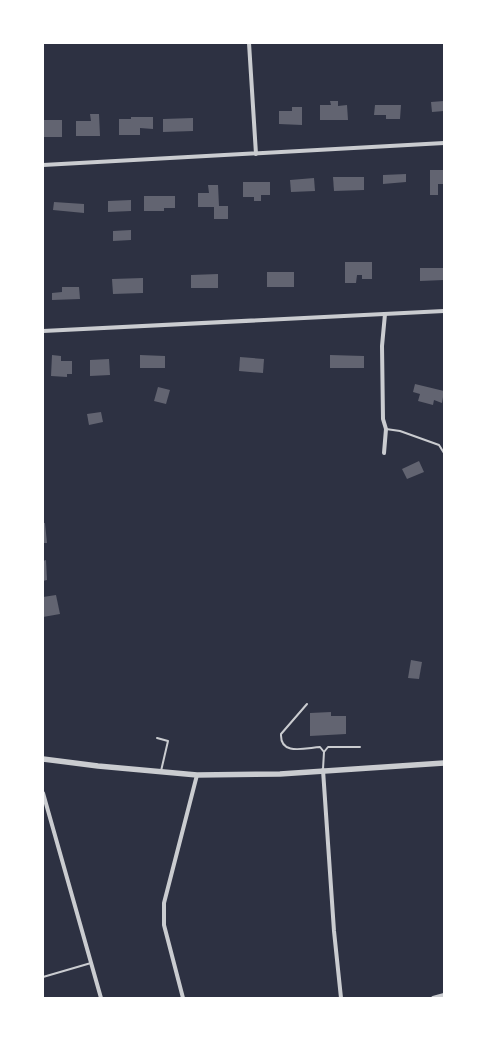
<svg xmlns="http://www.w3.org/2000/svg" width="487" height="1041" font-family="'Fira Sans',sans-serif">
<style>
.building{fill:#626471}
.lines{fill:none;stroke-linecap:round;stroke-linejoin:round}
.service{stroke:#caccd0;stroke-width:2}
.minor{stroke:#caccd0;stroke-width:4}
.tertiary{stroke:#caccd0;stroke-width:5.5}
</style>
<rect width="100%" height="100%" fill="#2d3142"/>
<!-- building -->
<g class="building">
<polygon points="330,101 338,101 338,106 347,105 348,120 320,120 320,105 331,105"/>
<polygon points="444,101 444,111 432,112 431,102"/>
<polygon points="375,105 401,105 400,119 386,119 386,115 374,115"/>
<polygon points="292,107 302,107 302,125 279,124 279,111 292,111"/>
<polygon points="90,114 99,114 100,136 76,136 76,121 91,121"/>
<polygon points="131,117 153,117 153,129 140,128 140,135 119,135 119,119 131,119"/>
<polygon points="193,118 193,131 163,132 163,119"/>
<rect x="43" y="120" width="19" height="17"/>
<polygon points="430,170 444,170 444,184 438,184 438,195 430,195"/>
<polygon points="406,174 406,182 383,184 383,175"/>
<polygon points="333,177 364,177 364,190 334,191"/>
<polygon points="314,178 315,191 291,192 290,180"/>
<polygon points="243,182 270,182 270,195 261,195 261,201 254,201 254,197 243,197"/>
<polygon points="208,185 218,185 219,206 228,206 228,219 214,219 214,207 198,207 198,193 209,193"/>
<polygon points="144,196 175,196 175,208 164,208 164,211 144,211"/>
<polygon points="131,200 131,211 108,212 108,201"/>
<polygon points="54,202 84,204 84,213 53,210"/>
<polygon points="131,230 131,240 113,241 113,231"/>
<polygon points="345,262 372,262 372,279 362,279 362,275 357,275 356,283 345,283"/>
<polygon points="420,268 444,268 444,280 420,281"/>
<rect x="267" y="272" width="27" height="15"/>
<polygon points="218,274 218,288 191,288 191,275"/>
<polygon points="143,278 143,293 113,294 112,279"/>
<polygon points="62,287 79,287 80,299 52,300 52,293 62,292"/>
<polygon points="52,355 61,356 61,361 72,361 72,374 67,374 67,377 51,376"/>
<polygon points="140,355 165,356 165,368 140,368"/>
<polygon points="330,355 364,356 364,368 330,368"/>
<polygon points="240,357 264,359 263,373 239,371"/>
<polygon points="109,359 110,375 90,376 90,360"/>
<polygon points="415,384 444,391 442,403 434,400 433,405 418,401 420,394 413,392"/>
<polygon points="158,387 170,390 166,404 154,401"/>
<polygon points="101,412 103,422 89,425 87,414"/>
<polygon points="419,461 424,472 407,479 402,469"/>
<polygon points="43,523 45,523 47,543 43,543"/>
<polygon points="46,560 47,580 43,581 43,561"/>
<polygon points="56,595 60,614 43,617 43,597"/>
<polygon points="411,660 422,662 419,679 408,678"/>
<polygon points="331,712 331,716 346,716 346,734 310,736 310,713"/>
</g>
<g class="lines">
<!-- service -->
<g class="service">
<polyline points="386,429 400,431 439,445 444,453"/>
<path d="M307 704 281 734C280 756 305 748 320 747L324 752 323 769"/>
<polyline points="157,738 168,741 161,771"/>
<polyline points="324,752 328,747 360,747"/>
<polyline points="43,977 91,963"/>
</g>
<!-- minor -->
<g class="minor">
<polyline points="249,43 256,154"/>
<polyline points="43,165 444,143"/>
<polyline points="43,331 444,311"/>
<polyline points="384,453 386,429 383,419 382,346 385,314"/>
<polyline points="323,770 334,931 341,998"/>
<polyline points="43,793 101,998"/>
<polyline points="183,998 164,925 164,903 197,775"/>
<polyline points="433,998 444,995"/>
</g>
<!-- tertiary -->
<polyline class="tertiary" points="43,759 98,766 197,775 280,774 444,763"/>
</g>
<!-- border -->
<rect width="487" height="1041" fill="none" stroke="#ffffff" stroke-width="88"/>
</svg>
